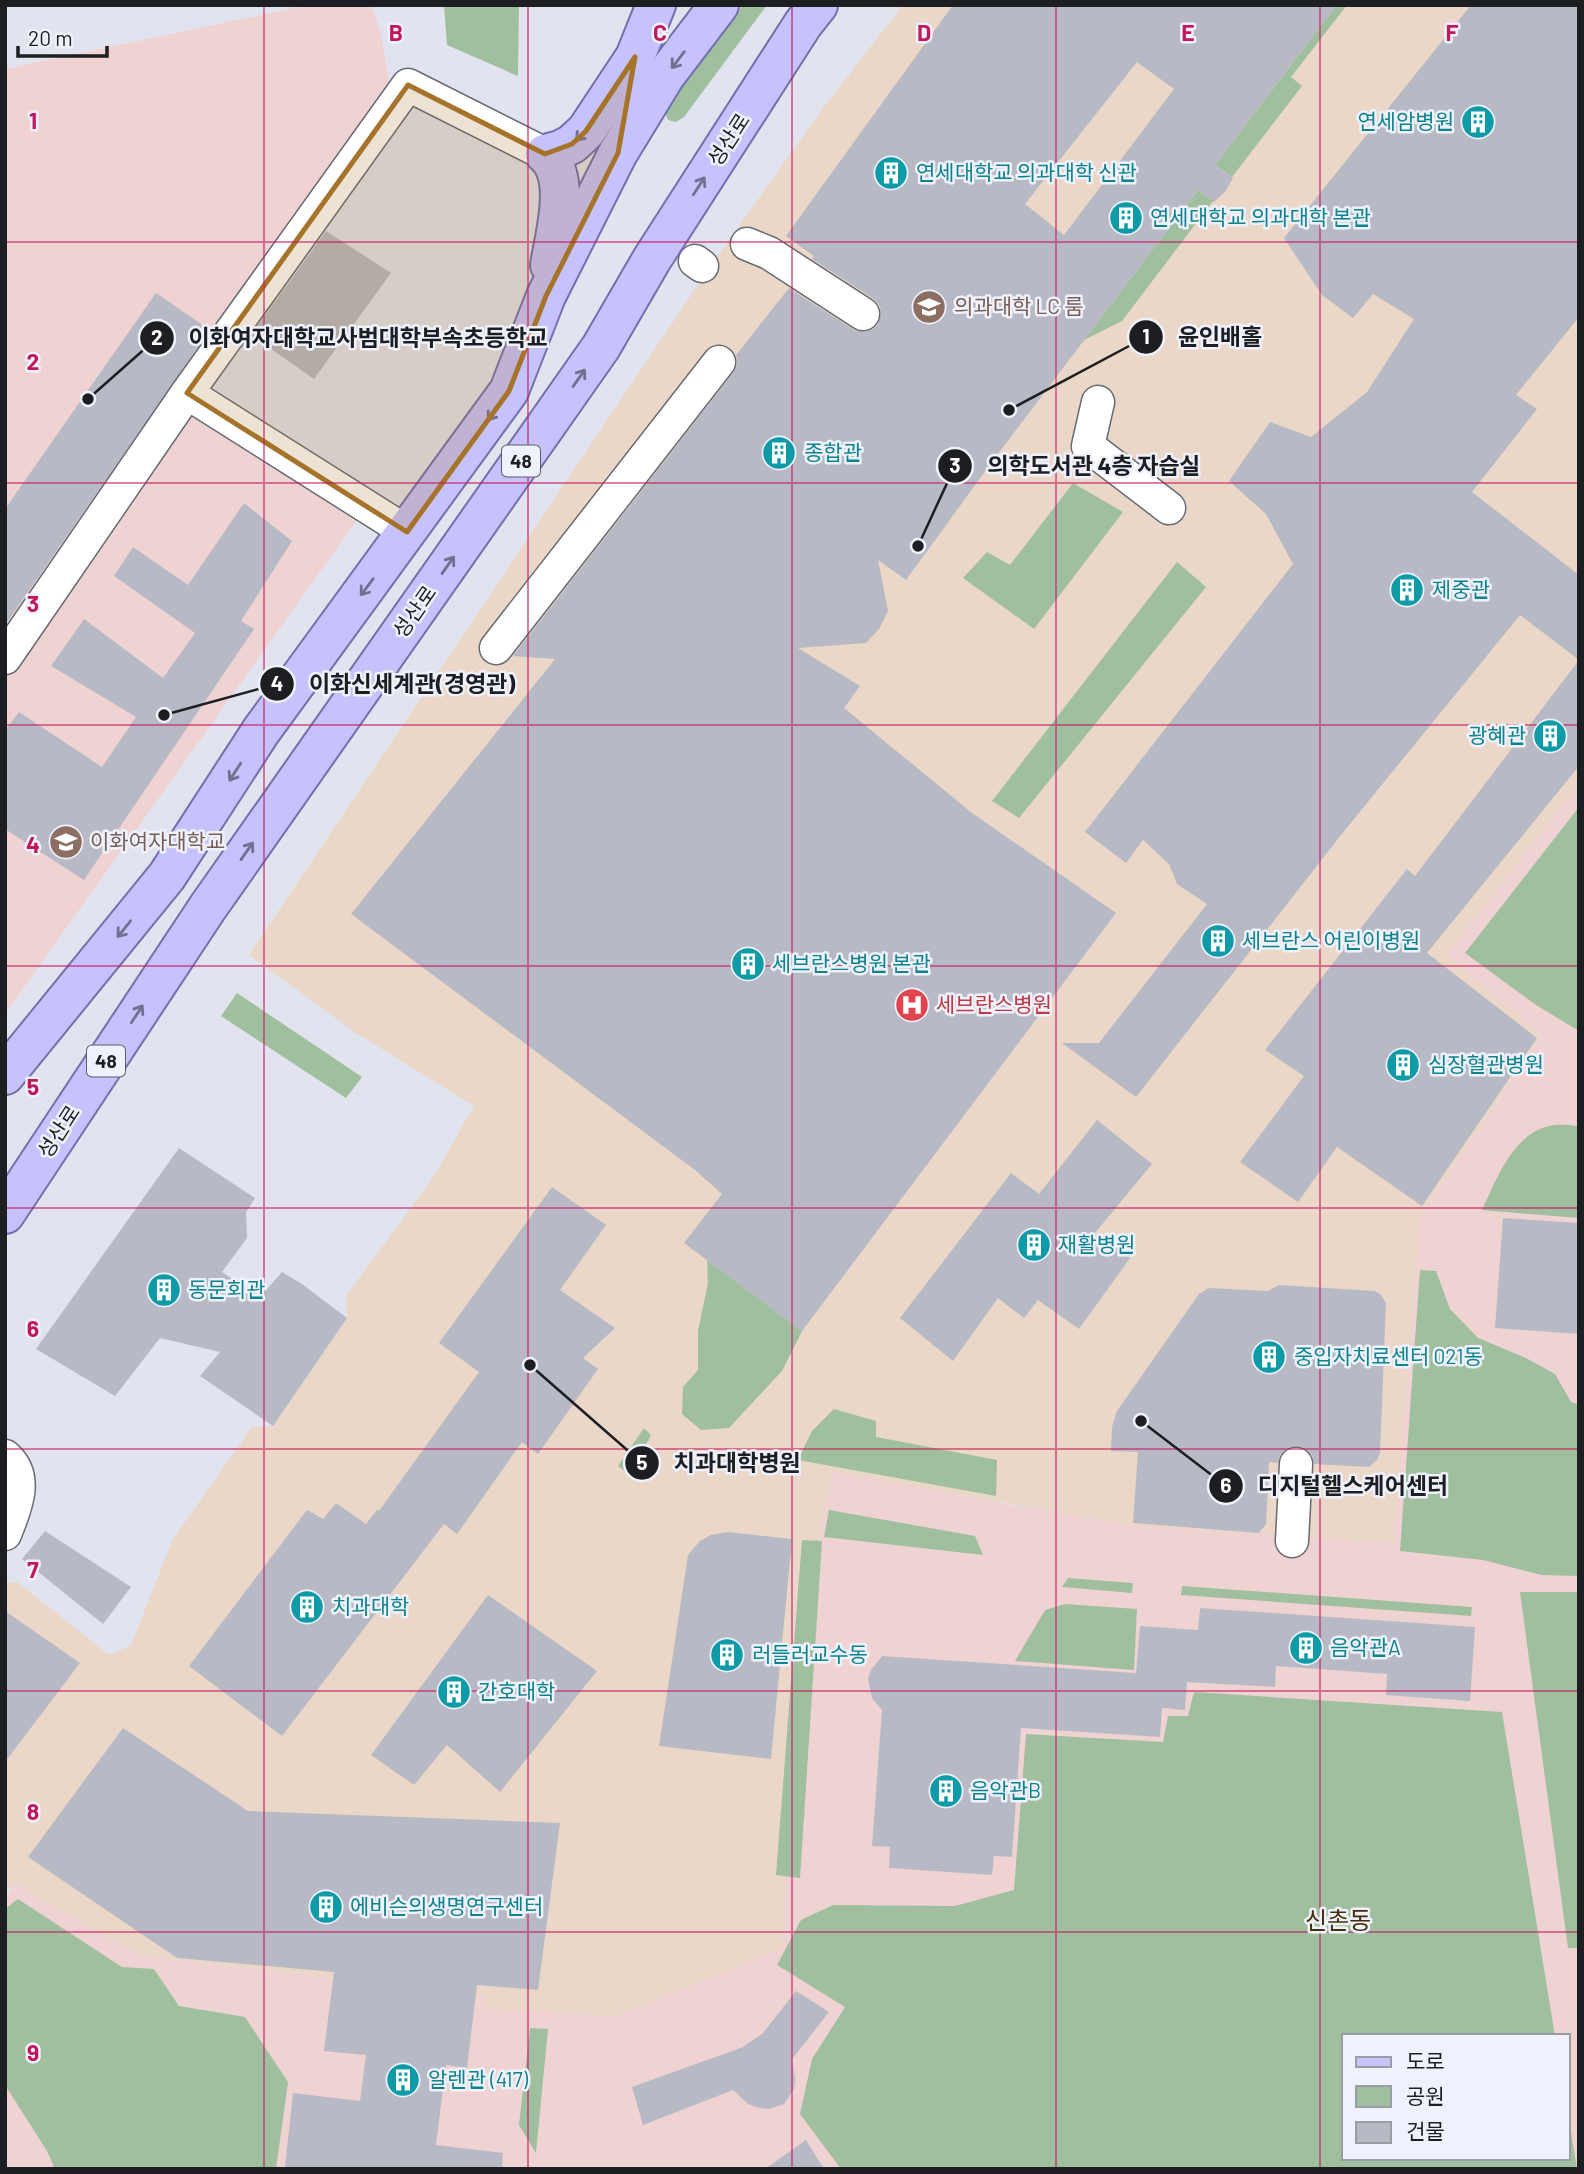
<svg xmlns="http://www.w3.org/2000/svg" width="1584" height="2174" font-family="Barlow,'Noto Sans KR',sans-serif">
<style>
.education{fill:#eed3d2;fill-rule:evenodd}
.medical{fill:#ead7c7}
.green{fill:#a0bf9e}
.building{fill:#b7bac4;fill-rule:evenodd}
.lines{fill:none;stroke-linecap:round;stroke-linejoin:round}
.minor-casing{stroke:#686b73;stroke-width:35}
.major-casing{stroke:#726faf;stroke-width:42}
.minor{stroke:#fff;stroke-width:32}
.major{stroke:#c6c2fd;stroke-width:38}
.oneway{stroke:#72708f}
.marked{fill:#a57329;fill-opacity:0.2;stroke:#a57329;stroke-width:5;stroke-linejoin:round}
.grid{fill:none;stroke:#c2185b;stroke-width:2;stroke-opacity:0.55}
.labels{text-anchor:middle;stroke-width:5;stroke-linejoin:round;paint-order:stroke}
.shield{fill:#eff1fc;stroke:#5c5d63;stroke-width:2}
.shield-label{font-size:19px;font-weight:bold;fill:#1d1e21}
.culture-label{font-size:21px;fill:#0d838f;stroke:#eff1fc;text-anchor:start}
.street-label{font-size:21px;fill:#1d1e21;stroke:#eff1fc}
.education-label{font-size:21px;fill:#785e54;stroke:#eff1fc;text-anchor:start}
.health-label{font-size:21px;fill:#be3a42;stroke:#eff1fc;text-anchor:start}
.quarter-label{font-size:24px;fill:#452d09;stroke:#eff1fc}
.grid-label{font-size:23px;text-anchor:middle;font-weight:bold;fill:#c2185b;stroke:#eff1fc;stroke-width:5;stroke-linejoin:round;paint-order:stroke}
.leader{fill:none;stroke:#1d1e21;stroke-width:2.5}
.callout-dot{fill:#1d1e21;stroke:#eff1fc;stroke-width:2.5}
.mark-label{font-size:21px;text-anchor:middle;font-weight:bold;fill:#fff}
.callout-label{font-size:23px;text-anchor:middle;font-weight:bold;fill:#1d1e21;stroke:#eff1fc;stroke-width:5;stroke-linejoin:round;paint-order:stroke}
</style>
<rect width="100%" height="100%" fill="#e1e4ee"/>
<!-- education -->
<g class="education">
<polygon points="308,5 371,5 380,30 390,85 5,645 5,69"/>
<polygon points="186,409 359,517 5,1014 5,671"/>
<path d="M1579 784V2169H5V1901L15 1883 139 1955 487 1996 508 2010H523L785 1872 817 1552 833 1471 1045 1511 1420 1218 1541 1036 1445 955ZM1344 2036H1568V2158H1344Z"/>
</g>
<!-- medical -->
<polygon class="medical" points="903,5 1579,5 1579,784 1446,955 1541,1036 1420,1218 1394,1543 1127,1525 833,1472 817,1552 785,1872 782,1948 617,2016 508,2010 485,2007 486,1996 139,1955 16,1884 5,1892 5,1583 17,1582 109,1655 131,1645 173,1539 252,1427 273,1426 347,1318 346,1296 432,1179 474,1106 356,1033 249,955 707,271 823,108"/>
<!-- green -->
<g class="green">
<polygon points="444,5 519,5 518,76 447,45"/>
<polygon points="743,5 767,5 684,117 676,122 668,120 664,110 667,103"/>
<polygon points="1337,5 1347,5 1291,77 1302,86 1232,177 1215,165"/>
<polygon points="1198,190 1213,201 1122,321 1084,340"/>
<polygon points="1073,483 1123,512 1034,629 963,578 987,552 1010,565"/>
<polygon points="1177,562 1206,587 1019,818 992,801"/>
<polygon points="1579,807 1579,1031 1536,1005 1465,953"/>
<polygon points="237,993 362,1077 346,1098 221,1016"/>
<path d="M1571 1125 1579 1127V1218L1482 1210C1496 1180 1513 1134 1549 1126 1556 1124 1564 1125 1571 1125Z"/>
<polygon points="707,1260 802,1331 782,1371 729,1428 701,1430 682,1414 683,1387 698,1370 698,1331 708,1283"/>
<polygon points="1420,1270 1436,1271 1450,1309 1478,1338 1526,1358 1555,1374 1571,1402 1579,1404 1579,1576 1541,1575 1483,1560 1400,1551"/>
<polygon points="834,1409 876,1421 876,1437 997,1460 996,1496 798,1460 812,1431"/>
<polygon points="644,1428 651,1435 630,1475 618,1466"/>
<polygon points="829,1510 975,1536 983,1555 824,1537"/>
<polygon points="802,1540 822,1541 800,1878 776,1875"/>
<polygon points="1068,1578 1133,1583 1132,1593 1062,1587"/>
<polygon points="1182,1586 1472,1607 1471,1616 1181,1595"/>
<polygon points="1520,1592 1579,1592 1579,1948 1568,1948"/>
<polygon points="1065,1604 1137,1609 1134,1670 1015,1661 1045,1610"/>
<polygon points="1194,1692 1502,1712 1555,2036 1344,2036 1344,2158 1568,2158 1568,2113 1577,2169 841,2169 800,2114 812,2059 845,2007 777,1965 801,1920 833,1905 955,1906 1014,1890 1026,1734 1163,1742 1168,1716 1188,1716"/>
<polygon points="18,1899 122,1967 154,1969 179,2006 245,2017 288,2082 276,2169 55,2169 47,2151 5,2085 5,1909"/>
<polygon points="530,2028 548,2029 536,2153 519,2125"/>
</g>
<!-- building -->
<g class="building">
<path d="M953 5H1337L1215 165 1233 178 1225 192 1214 202 1198 190 997 455 906 580 878 560 888 611 879 629 866 643 798 648 860 686 844 708 972 813 1116 913 802 1331 684 1243 722 1194 695 1170 351 914 555 659 513 656 733 373 737 364 736 355 789 288 854 330 863 332 872 330 878 325 881 314 880 306 874 299 812 259 814 256 786 236ZM1137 62 1174 89 1064 235 1025 204Z"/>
<polygon points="1471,5 1579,5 1579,317 1516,395 1537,409 1472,492 1579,575 1579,766 1427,953 1537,1038 1422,1206 1337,1147 1298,1202 1240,1162 1304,1076 1265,1050 1407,869 1415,876 1579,660 1520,615 1341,835 1136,1097 1062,1043 1099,1043 1207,904 1177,884 1169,864 1143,840 1126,863 1085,832 1293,564 1266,514 1229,481 1270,422 1311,437 1367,392 1414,319 1373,294 1353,318 1322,295 1284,238"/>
<polygon points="326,231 391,273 314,379 251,335"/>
<polygon points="156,293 210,330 5,625 5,509"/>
<polygon points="244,503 292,541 241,621 254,629 84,880 5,829 5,731 19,712 102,767 136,717 51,666 84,619 163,678 195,633 114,576 133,547 188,585"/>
<polygon points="1097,1120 1152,1164 1095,1233 1130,1258 1079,1329 1038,1300 1024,1318 998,1298 953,1361 900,1318 1011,1173 1039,1194"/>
<polygon points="179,1148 255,1198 246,1212 247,1238 222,1272 260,1297 282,1272 302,1284 347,1318 273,1426 200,1376 220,1352 160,1338 115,1396 36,1349"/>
<polygon points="552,1187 606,1225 560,1290 615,1328 583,1358 598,1369 538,1454 522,1442 457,1534 444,1524 282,1736 189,1666 307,1510 323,1519 336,1503 366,1524 377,1510 379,1511 479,1372 439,1343"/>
<polygon points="1503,1218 1579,1223 1579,1334 1495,1328"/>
<polygon points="1279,1285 1375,1291 1381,1295 1386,1303 1380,1453 1377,1460 1369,1467 1314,1464 1312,1455 1305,1448 1296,1446 1287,1448 1280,1455 1278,1463 1269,1462 1266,1524 1259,1533 1133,1523 1138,1452 1111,1451 1112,1427 1117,1411 1199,1294 1209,1288 1268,1291"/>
<polygon points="45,1531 131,1587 103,1624 22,1559"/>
<polygon points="728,1532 792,1539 771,1759 659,1746 688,1555 700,1541 711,1535"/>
<polygon points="488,1595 597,1671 500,1792 447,1745 414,1785 371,1755"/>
<polygon points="1200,1608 1475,1627 1470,1701 1386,1695 1387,1674 1276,1666 1275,1687 1187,1682 1185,1710 1162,1708 1160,1737 1021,1728 1012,1857 994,1856 992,1875 889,1868 890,1847 872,1846 882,1710 872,1698 868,1679 871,1670 882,1656 1136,1673 1140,1626 1198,1630"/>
<polygon points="5,1611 80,1663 5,1762"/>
<polygon points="123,1728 248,1811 560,1823 538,1990 477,1985 467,2068 446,2065 436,2145 503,2153 502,2169 285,2167 293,2093 360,2101 366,2055 324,2051 334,1972 177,1958 28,1857"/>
<polygon points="796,1991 829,2012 792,2059 795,2079 794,2089 784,2104 769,2109 759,2108 748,2104 733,2090 643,2125 632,2087 743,2047 763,2033"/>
<polygon points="806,2140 824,2169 765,2169"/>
</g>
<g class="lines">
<!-- minor casing -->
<g class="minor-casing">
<g id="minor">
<polyline points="747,244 769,253 863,314"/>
<polyline points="695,261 702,266"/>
<polyline points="187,393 407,532"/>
<polyline points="1098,402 1088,446 1169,508"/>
<polyline points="496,648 719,362"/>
<polyline points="5,658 187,393 408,85 545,154"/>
<path d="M5 1456C30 1477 15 1509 5 1534"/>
<polyline points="1292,1541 1296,1464"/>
</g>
</g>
<!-- major casing -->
<g class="major-casing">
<g id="major">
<polyline points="545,154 560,150 572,144 586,131 635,57 656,5"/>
<path d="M545 154C572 177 555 234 550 265"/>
<polyline points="5,1075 167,876 261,731 509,391 546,296 618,153 665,76 719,5"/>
<polyline points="5,1214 208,907 601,347 652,259 803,24 818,5"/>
</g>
</g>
<!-- minor -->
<use href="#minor" class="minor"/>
<!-- major -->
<use href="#major" class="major"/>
</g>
<!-- one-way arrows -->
<defs><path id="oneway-shaft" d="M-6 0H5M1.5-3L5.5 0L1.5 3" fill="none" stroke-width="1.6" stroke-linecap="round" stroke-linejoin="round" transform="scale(1.75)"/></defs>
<g class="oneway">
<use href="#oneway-shaft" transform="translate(678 60) rotate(127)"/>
<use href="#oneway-shaft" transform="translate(583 133) rotate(133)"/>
<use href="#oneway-shaft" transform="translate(699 186) rotate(-57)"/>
<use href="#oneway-shaft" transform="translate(579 378) rotate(-55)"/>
<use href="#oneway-shaft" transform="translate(494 412) rotate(126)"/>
<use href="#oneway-shaft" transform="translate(448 565) rotate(-55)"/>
<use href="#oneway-shaft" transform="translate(367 587) rotate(127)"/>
<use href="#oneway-shaft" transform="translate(235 772) rotate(123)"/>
<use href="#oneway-shaft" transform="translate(247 851) rotate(-55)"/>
<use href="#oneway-shaft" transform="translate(124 929) rotate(129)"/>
<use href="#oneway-shaft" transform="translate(137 1014) rotate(-57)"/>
</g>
<!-- marked area -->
<path class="marked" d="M635 57 618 153 546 296 509 391 407 532 187 393 408 85 545 154 572 144 586 131Z"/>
<!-- grid -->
<path class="grid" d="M264 5V2169M528 5V2169M792 5V2169M1056 5V2169M1320 5V2169M5 242H1579M5 483H1579M5 725H1579M5 966H1579M5 1208H1579M5 1449H1579M5 1691H1579M5 1932H1579"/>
<!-- icons -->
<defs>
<g id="building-disc" transform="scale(1.75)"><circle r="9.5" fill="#0f9aa8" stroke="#eff1fc"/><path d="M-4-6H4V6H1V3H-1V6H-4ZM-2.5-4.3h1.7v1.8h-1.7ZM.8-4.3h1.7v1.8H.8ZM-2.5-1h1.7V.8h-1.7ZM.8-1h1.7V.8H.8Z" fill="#fff"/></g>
<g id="university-disc" transform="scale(1.75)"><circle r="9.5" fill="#8d6e63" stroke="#eff1fc"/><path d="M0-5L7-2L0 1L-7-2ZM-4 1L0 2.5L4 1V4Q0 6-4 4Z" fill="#fff"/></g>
<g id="hospital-disc" transform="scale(1.75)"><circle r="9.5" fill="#e0444e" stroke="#eff1fc"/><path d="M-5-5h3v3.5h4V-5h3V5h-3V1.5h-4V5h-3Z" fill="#fff"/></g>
</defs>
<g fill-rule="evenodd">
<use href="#building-disc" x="1478" y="122"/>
<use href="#building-disc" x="891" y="173"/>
<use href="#building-disc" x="1126" y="218"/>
<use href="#university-disc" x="929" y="307"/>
<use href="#building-disc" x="779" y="453"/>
<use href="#building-disc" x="1407" y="590"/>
<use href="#building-disc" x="1550" y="736"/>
<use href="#university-disc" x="66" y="842"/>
<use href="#building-disc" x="1218" y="941"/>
<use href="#building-disc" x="748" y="964"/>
<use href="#hospital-disc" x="912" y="1005"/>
<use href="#building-disc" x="1403" y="1065"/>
<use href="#building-disc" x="1034" y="1245"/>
<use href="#building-disc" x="164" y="1290"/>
<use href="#building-disc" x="1269" y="1357"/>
<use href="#building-disc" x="307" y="1607"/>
<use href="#building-disc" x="1306" y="1648"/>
<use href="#building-disc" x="727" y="1655"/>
<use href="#building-disc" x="454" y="1692"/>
<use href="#building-disc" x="946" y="1791"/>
<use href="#building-disc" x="326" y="1907"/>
<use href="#building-disc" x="403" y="2080"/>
</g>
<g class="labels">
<!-- shield labels -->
<g class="shield">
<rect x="502" y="445.5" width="38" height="31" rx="5"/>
<rect x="87" y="1045.5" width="38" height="31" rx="5"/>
</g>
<g class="shield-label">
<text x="521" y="468">48</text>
<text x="106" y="1068">48</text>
</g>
<!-- culture labels -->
<g class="culture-label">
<text x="1454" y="129" text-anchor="end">연세암병원</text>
<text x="916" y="180">연세대학교 의과대학 신관</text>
<text x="1150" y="225">연세대학교 의과대학 본관</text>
<text x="804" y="460">종합관</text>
<text x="1432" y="597">제중관</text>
<text x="1526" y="743" text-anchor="end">광혜관</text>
<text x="1242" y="948">세브란스 어린이병원</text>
<text x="772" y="971">세브란스병원 본관</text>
<text x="1428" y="1072">심장혈관병원</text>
<text x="1058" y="1252">재활병원</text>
<text x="188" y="1297">동문회관</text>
<text x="1294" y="1364">중입자치료센터 021동</text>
<text x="332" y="1614">치과대학</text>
<text x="1330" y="1655">음악관A</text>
<text x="752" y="1662">러들러교수동</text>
<text x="478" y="1699">간호대학</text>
<text x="970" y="1798">음악관B</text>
<text x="350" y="1914">에비슨의생명연구센터</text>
<text x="428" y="2087">알렌관 (417)</text>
</g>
<!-- street labels -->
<g class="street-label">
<text transform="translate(729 140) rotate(-57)" y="7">성산로</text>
<text transform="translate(415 612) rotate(-55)" y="7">성산로</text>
<text transform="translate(59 1132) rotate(-57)" y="7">성산로</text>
</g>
<!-- education labels -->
<g class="education-label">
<text x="954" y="314">의과대학 LC 룸</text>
<text x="90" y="849">이화여자대학교</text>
</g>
<!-- health labels -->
<g class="health-label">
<text x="936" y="1012">세브란스병원</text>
</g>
<!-- quarter labels -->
<g class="quarter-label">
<text x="1338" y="1929">신촌동</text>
</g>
</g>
<g class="grid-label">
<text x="396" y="41">B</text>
<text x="660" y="41">C</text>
<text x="924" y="41">D</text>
<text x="1188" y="41">E</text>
<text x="1452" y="41">F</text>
<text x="33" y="129">1</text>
<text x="33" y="370">2</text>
<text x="33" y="612">3</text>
<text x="33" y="853">4</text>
<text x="33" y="1095">5</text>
<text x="33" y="1337">6</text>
<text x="33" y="1578">7</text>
<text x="33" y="1820">8</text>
<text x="33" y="2061">9</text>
</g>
<!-- callouts -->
<path class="leader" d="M1009 410L1146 337M88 399L157 338M918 546L955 466M164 715L277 684M530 1365L642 1463M1141 1421L1226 1486"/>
<g class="callout-dot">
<circle cx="1009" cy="410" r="7"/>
<circle cx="88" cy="399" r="7"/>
<circle cx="918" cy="546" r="7"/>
<circle cx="164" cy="715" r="7"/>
<circle cx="530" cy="1365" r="7"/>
<circle cx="1141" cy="1421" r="7"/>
<circle cx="1146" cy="337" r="18"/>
<circle cx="157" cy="338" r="18"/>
<circle cx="955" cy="466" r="18"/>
<circle cx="277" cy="684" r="18"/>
<circle cx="642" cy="1463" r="18"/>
<circle cx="1226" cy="1486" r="18"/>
</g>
<g class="mark-label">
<text x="1146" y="344">1</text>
<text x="157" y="345">2</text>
<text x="955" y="473">3</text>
<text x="277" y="691">4</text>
<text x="642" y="1470">5</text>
<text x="1226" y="1493">6</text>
</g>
<g class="callout-label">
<text x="1220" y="345">윤인배홀</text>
<text x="368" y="346">이화여자대학교사범대학부속초등학교</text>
<text x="1094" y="474">의학도서관 4층 자습실</text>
<text x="412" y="692">이화신세계관(경영관)</text>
<text x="737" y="1471">치과대학병원</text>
<text x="1353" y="1494">디지털헬스케어센터</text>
</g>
<!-- border -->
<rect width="1584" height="2174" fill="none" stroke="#1d1e21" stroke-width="14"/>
<!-- legend -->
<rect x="1342" y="2034" width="228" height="126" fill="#eff1fc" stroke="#9b9da4" stroke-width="2"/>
<rect x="1356" y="2057" width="35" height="10" fill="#c6c2fd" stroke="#9b9da4" stroke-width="2"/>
<text x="1406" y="2069" font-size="21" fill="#1d1e21">도로</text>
<rect x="1356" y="2086" width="35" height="21" fill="#a0bf9e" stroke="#9b9da4" stroke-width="2"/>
<text x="1406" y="2104" font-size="21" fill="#1d1e21">공원</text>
<rect x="1356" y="2122" width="35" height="21" fill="#b7bac4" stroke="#9b9da4" stroke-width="2"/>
<text x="1406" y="2139" font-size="21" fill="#1d1e21">건물</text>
<!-- scale -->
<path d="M18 46v10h89v-10" fill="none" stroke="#1d1e21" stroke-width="3.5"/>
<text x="28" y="46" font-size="21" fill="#1d1e21" stroke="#eff1fc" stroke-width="5" paint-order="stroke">20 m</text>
</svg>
